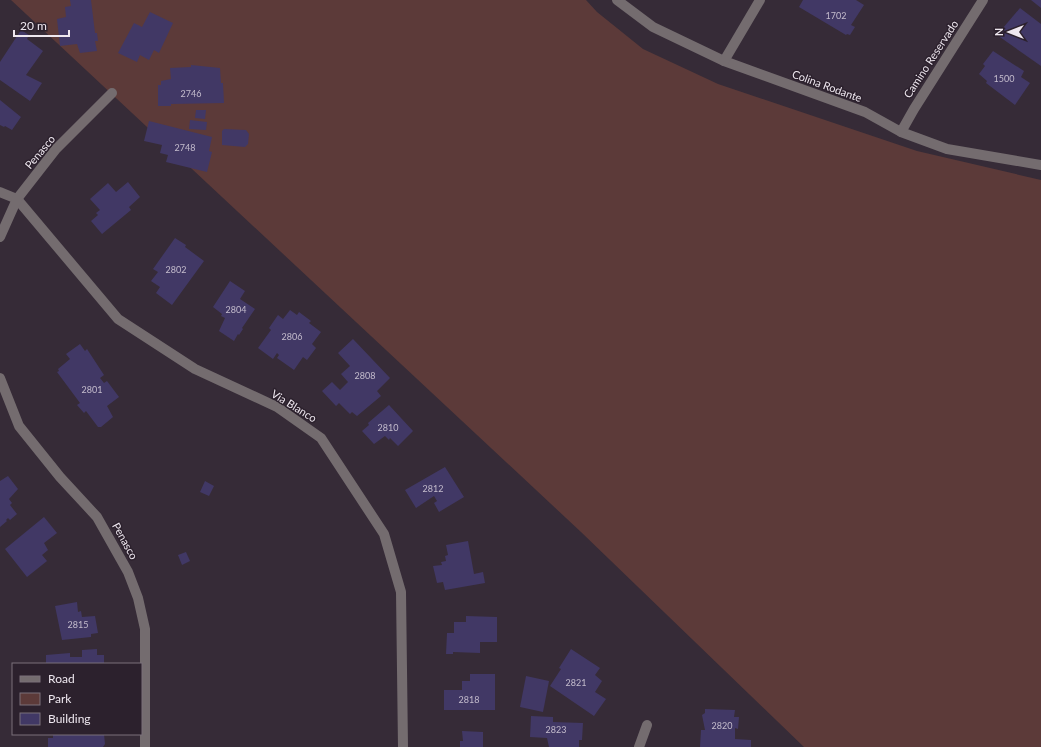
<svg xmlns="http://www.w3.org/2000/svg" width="1041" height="747" font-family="Lato,sans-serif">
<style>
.green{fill:#5c3a39}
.building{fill:#413865}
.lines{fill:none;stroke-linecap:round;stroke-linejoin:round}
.minor{stroke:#746c6f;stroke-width:10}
.labels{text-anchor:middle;stroke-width:3;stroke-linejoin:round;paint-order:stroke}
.number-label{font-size:9px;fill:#c3bbcc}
.street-label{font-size:11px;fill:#eee7ef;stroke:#2c212d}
</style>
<rect width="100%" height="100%" fill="#362b37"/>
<!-- green -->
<polygon class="green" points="11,0 586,0 597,12 643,49 718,84 917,151 1041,180 1041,747 804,747 581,532"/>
<!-- building -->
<g class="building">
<polygon points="70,0 91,0 95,33 97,33 98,41 95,41 97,51 80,53 77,44 60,46 57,19 66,17 65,7 71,6"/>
<polygon points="803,0 856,0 864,5 851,25 855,27 850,35 847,34 846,35 799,7"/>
<polygon points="1031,0 1041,0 1041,8"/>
<polygon points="1020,8 1041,24 1041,66 997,35"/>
<polygon points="150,12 173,23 159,53 154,50 149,60 140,55 137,62 118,53 134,23 142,27"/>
<polygon points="21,30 29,35 27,39 43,51 26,75 42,83 30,101 0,80 0,62"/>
<polygon points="993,51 1024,71 1021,77 1030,83 1015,105 986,83 987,81 979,74 985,66 983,64"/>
<polygon points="191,65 220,68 221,83 223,83 224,103 171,104 171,106 158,106 158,85 161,85 161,81 171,79 170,68 191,67"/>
<polygon points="0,100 21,117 12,130 5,126 4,127 0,125"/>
<polygon points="196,110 206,110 205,119 195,118"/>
<polygon points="190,120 207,122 206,130 189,129"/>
<polygon points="149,121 212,137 209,151 212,152 207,172 166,162 168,155 160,153 162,145 144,141"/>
<polygon points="224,129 246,130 249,134 248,144 245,147 222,145 222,131"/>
<polygon points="128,182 140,197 129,207 131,210 102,234 91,221 98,215 96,213 100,210 90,199 108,183 116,192"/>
<polygon points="175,238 186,245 185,247 204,261 172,305 156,293 160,287 151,281 158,272 153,269"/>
<polygon points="230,281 245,291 240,299 255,309 242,328 243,329 239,335 238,334 234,341 219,331 225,318 221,316 222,314 213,307"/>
<polygon points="290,310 297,315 299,312 311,321 309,323 321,332 312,344 316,348 307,360 303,357 294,370 277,358 279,355 277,353 273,359 258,348 271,330 269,328 278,315 283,319"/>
<polygon points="353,339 390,378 377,391 381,396 357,416 352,412 350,414 339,403 336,406 322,391 332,382 340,390 348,382 341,374 350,366 338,353"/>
<polygon points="80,344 85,351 87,349 104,375 100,378 104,383 107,381 119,397 107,406 113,417 101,427 98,427 86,411 84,413 77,405 80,403 57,372 59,371 58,369 70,359 66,354"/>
<polygon points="389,405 413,431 398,446 390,438 389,440 385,436 374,444 362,431 369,425 368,423"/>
<polygon points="445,467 464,497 439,512 434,503 437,501 434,496 416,508 405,490"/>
<polygon points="8,476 18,489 9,499 12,503 10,505 17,514 10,520 8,518 6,520 7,521 0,527 0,481"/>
<polygon points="205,481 214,486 209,496 200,492"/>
<polygon points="44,517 57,533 44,543 48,550 42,555 47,561 27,577 5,549"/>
<polygon points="468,541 474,574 483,572 485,583 445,590 443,582 437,583 433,566 442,565 441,562 446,561 445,556 448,555 446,545"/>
<polygon points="186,552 190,561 182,565 178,555"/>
<polygon points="77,602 78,612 81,611 82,617 95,616 98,633 91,634 91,637 62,640 55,606"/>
<polygon points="466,616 497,617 497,642 480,642 480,653 453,652 453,654 446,654 447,633 454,633 454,622 466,622"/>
<polygon points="97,649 97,655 104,655 104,664 46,664 46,655 70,653 70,657 82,657 82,650"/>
<polygon points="571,649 600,668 595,675 602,681 595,692 606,699 594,716 550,686 561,669 559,668"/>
<polygon points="470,674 495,674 495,710 444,710 444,690 462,690 462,681 470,681"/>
<polygon points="526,676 549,681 543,712 520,707"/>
<polygon points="705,709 735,710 734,717 739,717 738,729 735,728 735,739 751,740 751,747 700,747 701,730 705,730 702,715 705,713"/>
<polygon points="531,716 553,717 553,722 583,723 582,740 579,740 579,747 549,747 547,738 530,737"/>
<polygon points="462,731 483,732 483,747 460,747 460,741 463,741"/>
<polygon points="53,734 104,734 105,744 103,747 48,747 48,738 53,738"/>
</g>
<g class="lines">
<!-- minor -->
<g class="minor">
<polyline points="617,0 653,27 724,61 865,112 901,132 947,149 1041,165"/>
<polyline points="724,61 760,0"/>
<polyline points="901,132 914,109 983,0"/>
<polyline points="0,192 17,199 118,319 195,369 277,407 321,438 384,534 401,592 403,747"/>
<polyline points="0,237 17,199 56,149 112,93"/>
<polyline points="0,378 19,426 60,477 97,517 128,572 138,598 145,629 145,747"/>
<polyline points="639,747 647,725"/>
</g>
</g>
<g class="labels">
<!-- number labels -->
<g class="number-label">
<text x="836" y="19">1702</text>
<text x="1004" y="82">1500</text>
<text x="191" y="97">2746</text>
<text x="185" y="151">2748</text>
<text x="176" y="273">2802</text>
<text x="236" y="313">2804</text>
<text x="292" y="340">2806</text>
<text x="365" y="379">2808</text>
<text x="92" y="393">2801</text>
<text x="388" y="431">2810</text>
<text x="433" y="492">2812</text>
<text x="78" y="628">2815</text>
<text x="576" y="686">2821</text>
<text x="469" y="703">2818</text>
<text x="722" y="729">2820</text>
<text x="556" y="733">2823</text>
</g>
<!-- street labels -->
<g class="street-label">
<text transform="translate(931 59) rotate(-57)" y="4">Camino Reservado</text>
<text transform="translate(827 86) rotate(20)" y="4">Colina Rodante</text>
<text transform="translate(40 152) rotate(-50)" y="4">Penasco</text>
<text transform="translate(294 406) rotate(32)" y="4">Via Blanco</text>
<text transform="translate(125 541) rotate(61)" y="4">Penasco</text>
</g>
</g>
<!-- legend -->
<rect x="12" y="663" width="130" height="72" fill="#2c212d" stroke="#7a707b"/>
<rect x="20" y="676" width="20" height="6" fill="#746c6f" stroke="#7a707b"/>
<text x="48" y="683" font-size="12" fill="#eee7ef">Road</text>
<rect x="20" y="693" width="20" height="12" fill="#5c3a39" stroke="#7a707b"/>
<text x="48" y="703" font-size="12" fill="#eee7ef">Park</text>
<rect x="20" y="713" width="20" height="12" fill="#413865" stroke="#7a707b"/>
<text x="48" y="723" font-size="12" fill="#eee7ef">Building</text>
<!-- north arrow -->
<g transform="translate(1009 32) rotate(270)" stroke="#2c212d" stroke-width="3" paint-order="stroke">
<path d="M0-3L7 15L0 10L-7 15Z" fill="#eee7ef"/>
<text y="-6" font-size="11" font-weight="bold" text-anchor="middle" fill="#eee7ef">N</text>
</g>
<!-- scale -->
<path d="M14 30v6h55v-6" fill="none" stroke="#eee7ef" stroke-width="2"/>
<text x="20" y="30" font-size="12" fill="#eee7ef" stroke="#2c212d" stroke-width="3" paint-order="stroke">20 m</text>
</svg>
